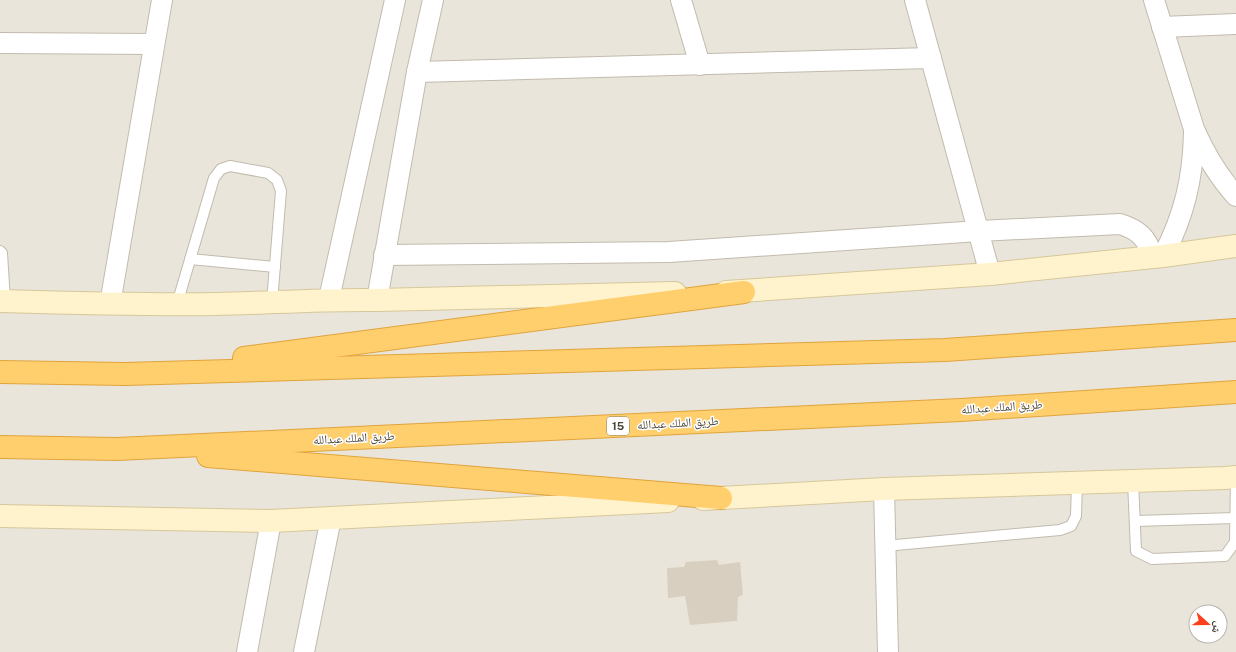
<svg xmlns="http://www.w3.org/2000/svg" width="1236" height="652" font-family="'Public Sans','Noto Naskh Arabic',sans-serif">
<style>
.residential{fill:#eae5da;fill-rule:evenodd}
.building{fill:#d8cfc1}
.lines{fill:none;stroke-linecap:round;stroke-linejoin:round}
.lane-casing{stroke:#c2bbae;stroke-width:12}
.street-casing{stroke:#c2bbae;stroke-width:22}
.secondary-casing{stroke:#d6c79b;stroke-width:24}
.highway-casing{stroke:#e0a43c;stroke-width:24}
.lane{stroke:#fff;stroke-width:10}
.street{stroke:#fff;stroke-width:20}
.secondary{stroke:#fff3cd;stroke-width:22}
.highway{stroke:#ffcf6e;stroke-width:22}
.labels{text-anchor:middle;stroke-width:3;stroke-linejoin:round;paint-order:stroke}
.shield{fill:#fff;stroke:#817c74;stroke-width:1}
.shield-label{font-size:11px;font-weight:bold;fill:#4b4439}
.street-label{font-size:12px;fill:#4b4439;stroke:#fff}
</style>
<rect width="100%" height="100%" fill="#f6f3ec"/>
<!-- residential -->
<path class="residential" d="M0 0H1236V652H0ZM1196 612H1220V636H1196Z"/>
<!-- building -->
<polygon class="building" points="717,560 719,565 740,562 743,595 738,597 737,621 690,625 685,596 668,598 667,568 684,567 686,562"/>
<g class="lines">
<!-- lane casing -->
<g class="lane-casing">
<g id="lane">
<polyline points="0,251 2,253 5,301"/>
<polyline points="190,259 275,267"/>
<polyline points="177,304 214,178 221,169 230,166 268,173 277,180 281,191 272,302"/>
<polyline points="1133,481 1136,551 1152,559 1225,556 1235,542 1236,477"/>
<polyline points="1135,521 1235,518"/>
<polyline points="885,546 1060,530 1071,526 1076,516 1077,483"/>
</g>
</g>
<!-- street casing -->
<g class="street-casing">
<g id="street">
<polyline points="681,0 700,65"/>
<polyline points="915,0 990,274"/>
<path d="M1154 0 1194 129C1205 154 1218 176 1236 196"/>
<polyline points="1162,27 1236,24"/>
<polyline points="0,43 154,44"/>
<polyline points="417,72 931,58"/>
<path d="M384 255 669 252 979 231 1120 224C1139 230 1147 238 1153 257"/>
<path d="M1163 256C1184 216 1193 179 1194 133"/>
<polyline points="329,299 395,0"/>
<polyline points="377,300 417,72 433,0"/>
<polyline points="110,304 162,0"/>
<polyline points="884,489 888,652"/>
<polyline points="247,652 271,521"/>
<polyline points="304,652 331,518"/>
</g>
</g>
<!-- secondary casing -->
<g class="secondary-casing">
<g id="secondary">
<polyline points="726,292 990,274 1163,256 1236,246"/>
<path d="M0 301C72 303 144 305 216 304 269 303 323 299 377 300L675 293"/>
<polyline points="703,499 884,489 1225,478 1236,477"/>
<polyline points="0,516 271,521 668,501"/>
</g>
</g>
<!-- highway casing -->
<g class="highway-casing">
<g id="highway">
<polyline points="244,358 744,292"/>
<polyline points="0,372 125,374 945,350 1236,330"/>
<polyline points="0,447 117,449 961,410 1236,392"/>
<polyline points="208,456 721,498"/>
</g>
</g>
<!-- lane -->
<use href="#lane" class="lane"/>
<!-- street -->
<use href="#street" class="street"/>
<!-- secondary -->
<use href="#secondary" class="secondary"/>
<!-- highway -->
<use href="#highway" class="highway"/>
</g>
<g class="labels">
<!-- shield labels -->
<rect class="shield" x="607" y="417" width="22" height="18" rx="3"/>
<g class="shield-label">
<text x="618" y="430">15</text>
</g>
<!-- street labels -->
<g class="street-label">
<text transform="translate(1002 407) rotate(-4)" y="4">طريق الملك عبدالله</text>
<text transform="translate(678 423) rotate(-3)" y="4">طريق الملك عبدالله</text>
<text transform="translate(354 438) rotate(-3)" y="4">طريق الملك عبدالله</text>
</g>
</g>
<!-- north arrow -->
<g transform="translate(1208 624) rotate(111)"><circle r="19" fill="#ffffff" stroke="#b7b4b0"/>
<path d="M0-3L7 15L0 10L-7 15Z" fill="#fc3f1d"/>
<text y="-6" font-size="11" font-weight="bold" text-anchor="middle" fill="#4b4439">ش</text>
</g>
</svg>
